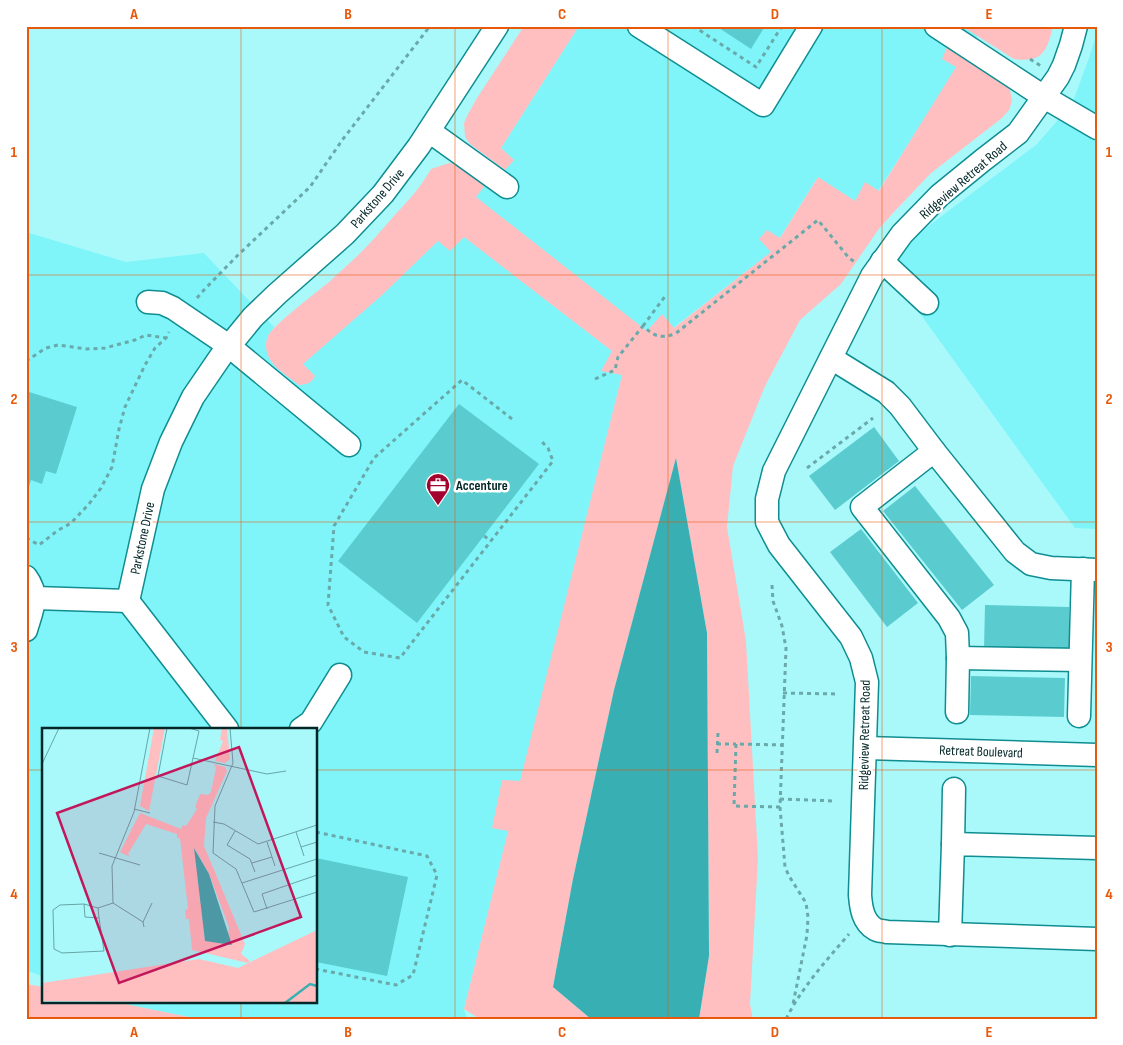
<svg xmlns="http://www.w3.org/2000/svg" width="1123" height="1045" font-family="'Sofia Sans Condensed',sans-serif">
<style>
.built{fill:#7ff5f9}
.green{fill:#ffbfc0}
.water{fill:#38afb2}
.building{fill:#5acccf}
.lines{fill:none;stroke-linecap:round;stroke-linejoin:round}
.minor-casing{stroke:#0f8d91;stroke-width:25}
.path{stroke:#6aa9aa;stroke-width:3;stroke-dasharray:4 4;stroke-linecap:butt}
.minor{stroke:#fff;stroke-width:22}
.grid{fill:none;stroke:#e8590c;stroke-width:1;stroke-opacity:0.55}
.labels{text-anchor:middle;stroke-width:5;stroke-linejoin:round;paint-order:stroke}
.street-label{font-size:14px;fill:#032627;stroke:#fff}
.poi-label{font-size:14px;font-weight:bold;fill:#032627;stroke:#fff;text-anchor:start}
.inset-river{fill:none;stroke:#38afb2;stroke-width:2.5}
.inset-road{fill:none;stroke:#67a5a6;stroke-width:1}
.view{fill:#c2185b;fill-opacity:0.15;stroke:#c2185b;stroke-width:2.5}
.inset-edge{fill:none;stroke:#032627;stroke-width:2.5}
.neatline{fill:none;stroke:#e8590c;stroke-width:2}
.grid-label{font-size:16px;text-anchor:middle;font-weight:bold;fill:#e8590c}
</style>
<rect width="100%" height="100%" fill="#a9f9fb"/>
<!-- built -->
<g class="built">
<polygon points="579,26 984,26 878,191 855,201 817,178 771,252 673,328 647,332 475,197 501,148"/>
<polygon points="1097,32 1097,529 1075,528 882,261 1036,145 1072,104 1089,58"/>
<polygon points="26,232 126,262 204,253 274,327 267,337 303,364 438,241 464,236 612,351 622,375 464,1009 467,1019 199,1019 110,1001 316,1001 316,729 44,729 44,977 26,970"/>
</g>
<!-- green -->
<g class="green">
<polygon points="524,26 579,26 501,148 514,160 505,170 470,144 465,137 464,123 468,114 477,98"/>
<path d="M964 26H1053C1047 51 1043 63 1014 59L963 27Z"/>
<path d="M948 45 1005 81 1010 90 1012 101 1009 110 1002 118 931 173 893 213 878 230 841 284 800 320 765 386 733 466 727 527 746 641 758 858 750 1004 753 1019H699L709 956 707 633 676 459 614 690 573 879 553 987 591 1019H480L464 1009 508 831 492 828 502 780 520 781 622 375 601 371 612 351 464 237 450 251 438 241 381 296 303 364 315 376C311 384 307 384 299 385 284 373 261 362 267 338 270 327 317 292 329 282 337 274 346 267 354 259 368 246 381 231 393 217 407 202 421 187 431 169L449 163 458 164 486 184 476 197 647 331 662 314 674 328 771 252 759 239 767 230 780 238 818 177 855 201 865 182 879 191 956 67 942 59Z"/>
<polygon points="26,984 44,987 44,1001 110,1001 199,1019 26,1019"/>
</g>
<!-- water -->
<polygon class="water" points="676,458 707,633 709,956 699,1019 591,1019 553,987 573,879 614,690"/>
<!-- building -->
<g class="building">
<polygon points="716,26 765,26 751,49"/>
<polygon points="26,391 77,407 56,474 46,471 42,484 31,480 28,490 26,489"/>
<polygon points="459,404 539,464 417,623 338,561"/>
<polygon points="874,427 899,461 835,510 809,476"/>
<polygon points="915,486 994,585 962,610 883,511"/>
<polygon points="861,529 918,603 887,627 830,552"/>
<polygon points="985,605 1069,607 1069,651 984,649"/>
<polygon points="971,676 1065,678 1064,717 970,715"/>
<polygon points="316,858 408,877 387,976 316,962"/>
</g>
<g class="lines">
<!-- minor casing -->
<g class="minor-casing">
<g id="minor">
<polyline points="639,26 763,105 811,26"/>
<polyline points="936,26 1044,97 1097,128"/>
<path d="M1076 26 1071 45 1064 65 1058 77 1018 133 983 160 940 195 902 234 872 276 774 471 767 499V522L779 545 851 637 861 658 867 682 860 895C861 908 863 922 875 929 878 931 883 931 887 932L1097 939"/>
<polyline points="429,131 507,187"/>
<polyline points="882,261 927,303"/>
<polyline points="148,302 162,303 173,308 229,346 349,445"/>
<polyline points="831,358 886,392 900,406 934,451 1015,552 1031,564 1051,568 1097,570"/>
<polyline points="934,451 862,507 949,618 957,633 958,658 957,712"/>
<path d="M26 577C40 596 32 609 26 630"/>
<polyline points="35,598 128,601"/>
<polyline points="128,601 153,489 171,442 193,397 221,356 253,317 277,294 345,234 383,194 419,146 497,26"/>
<polyline points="128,601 227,729"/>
<polyline points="958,658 1080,660"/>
<polyline points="1079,716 1083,569"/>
<polyline points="301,729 311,722 340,675"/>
<polyline points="866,748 1097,755"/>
<polyline points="953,844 954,789"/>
<polyline points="950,935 953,844 1097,848"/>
</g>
</g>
<!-- path -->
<g class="path">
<polyline points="693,26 756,67 782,26"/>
<polyline points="1030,59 1041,66"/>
<polyline points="197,298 202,292 237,256 310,187 343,139 430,26"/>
<polyline points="643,326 666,295"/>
<polyline points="26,361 46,348 58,345 87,349 105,348 135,340 146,335 166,338"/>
<path d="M595 379 615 370 618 357 643 326C654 336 660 339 675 334L818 220 849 258 855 262"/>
<polyline points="512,419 462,380 374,458 334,526 328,605 344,637 364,652 400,658 553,461 548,448 540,440"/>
<polyline points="807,468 873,418"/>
<polyline points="484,536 491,541"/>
<polyline points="26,538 39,545 57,531 71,523 89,504 101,488 112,467 119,429 125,407 145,365 155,348 166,338 169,332"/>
<polyline points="772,585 773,601 782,626 786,648 780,807 785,867 789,876 806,903 808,917 807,935 793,1004"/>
<polyline points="783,693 838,694"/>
<polyline points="717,744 736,744"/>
<polyline points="717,753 718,733"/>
<polyline points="780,799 835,801"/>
<polyline points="780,807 734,806 736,744 782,745"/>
<polyline points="316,832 427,856 437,875 413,975 396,985 316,969"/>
<path d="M786 1019C802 987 826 961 849 934"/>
</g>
<!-- minor -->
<use href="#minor" class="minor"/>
</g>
<!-- grid -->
<path class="grid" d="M241 26V729M455 26V1019M668 26V1019M882 26V1019M26 275H1097M26 522H1097M26 770H44M316 770H1097M241 1001V1019"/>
<!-- icons -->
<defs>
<g id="office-pin" transform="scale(1.25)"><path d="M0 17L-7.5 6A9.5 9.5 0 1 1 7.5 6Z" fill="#a2022d" stroke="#fff"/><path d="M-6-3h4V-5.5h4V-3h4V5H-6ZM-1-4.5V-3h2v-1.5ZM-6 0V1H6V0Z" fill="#fff"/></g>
</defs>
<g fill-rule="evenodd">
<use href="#office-pin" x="438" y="485"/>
</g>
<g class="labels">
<!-- street labels -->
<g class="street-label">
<text transform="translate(963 180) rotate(-41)" y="5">Ridgeview Retreat Road</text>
<text transform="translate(377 198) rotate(-49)" y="5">Parkstone Drive</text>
<text transform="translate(142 538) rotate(-78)" y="5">Parkstone Drive</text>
<text transform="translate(864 735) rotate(-89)" y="5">Ridgeview Retreat Road</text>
<text transform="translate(981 751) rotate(2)" y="5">Retreat Boulevard</text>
</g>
<!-- poi labels -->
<g class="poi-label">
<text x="456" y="490">Accenture</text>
</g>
</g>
<!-- overview -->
<g transform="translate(42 728)">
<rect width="275" height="275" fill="#a9f9fb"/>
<path d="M112 0H123L107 83 98 78ZM180 0H185L188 31 183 35 173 33 181 13 178 12ZM172 36 183 39 185 43 164 90 162 118 203 216 199 226 208 233 206 235 150 222 147 191H144L143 182 146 181 138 110H135V106L104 96 86 126 88 129 78 124 98 85 139 101 141 97 144 98 155 81 153 79 158 66 166 67 169 64 174 40ZM153 121 167 146 187 199 185 218 181 213H163ZM275 202V275L0 273V255L157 231 196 240Z" fill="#ffbfc0" fill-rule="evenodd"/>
<path d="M152 120 167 146 190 217 163 213Z" fill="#38afb2"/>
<path class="inset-river" d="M243 275 268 256 275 258"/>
<path class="inset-road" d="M125 0 116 48 145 57 157 3 147 0M188 0 191 35 173 78 171 125 194 141 212 184 275 164M151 30 225 46 244 43M0 36 17 0M92 81 108 85M171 94 182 96 216 116 275 97M193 103 185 117 208 131 213 144M254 104 262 128M225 114 233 138M259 119 275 114M57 125 98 137M210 135 230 129M200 155 275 131M71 175 70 138 92 84 108 0M71 175 101 194 102 199M42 176 18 177 11 182 12 221 20 225 62 223 57 190M56 180 42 176 43 189 57 190 56 180 71 175M225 181 220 166 275 147M101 194 110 175"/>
<path class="view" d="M197 19 259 189 77 255 15 85Z"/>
<rect width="275" height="275" class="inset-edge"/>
</g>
<!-- border -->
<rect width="1123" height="1045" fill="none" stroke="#ffffff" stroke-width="55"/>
<rect x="28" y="28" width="1068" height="990" class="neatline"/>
<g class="grid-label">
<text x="134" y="19">A</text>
<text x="348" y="19">B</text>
<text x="562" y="19">C</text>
<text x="775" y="19">D</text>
<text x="989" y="19">E</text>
<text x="14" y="157">1</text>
<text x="1109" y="157">1</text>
<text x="14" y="404">2</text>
<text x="1109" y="404">2</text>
<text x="14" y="652">3</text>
<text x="1109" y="652">3</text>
<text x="14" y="899">4</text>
<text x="1109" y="899">4</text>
<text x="134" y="1037">A</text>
<text x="348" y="1037">B</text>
<text x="562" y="1037">C</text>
<text x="775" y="1037">D</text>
<text x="989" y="1037">E</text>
</g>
</svg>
